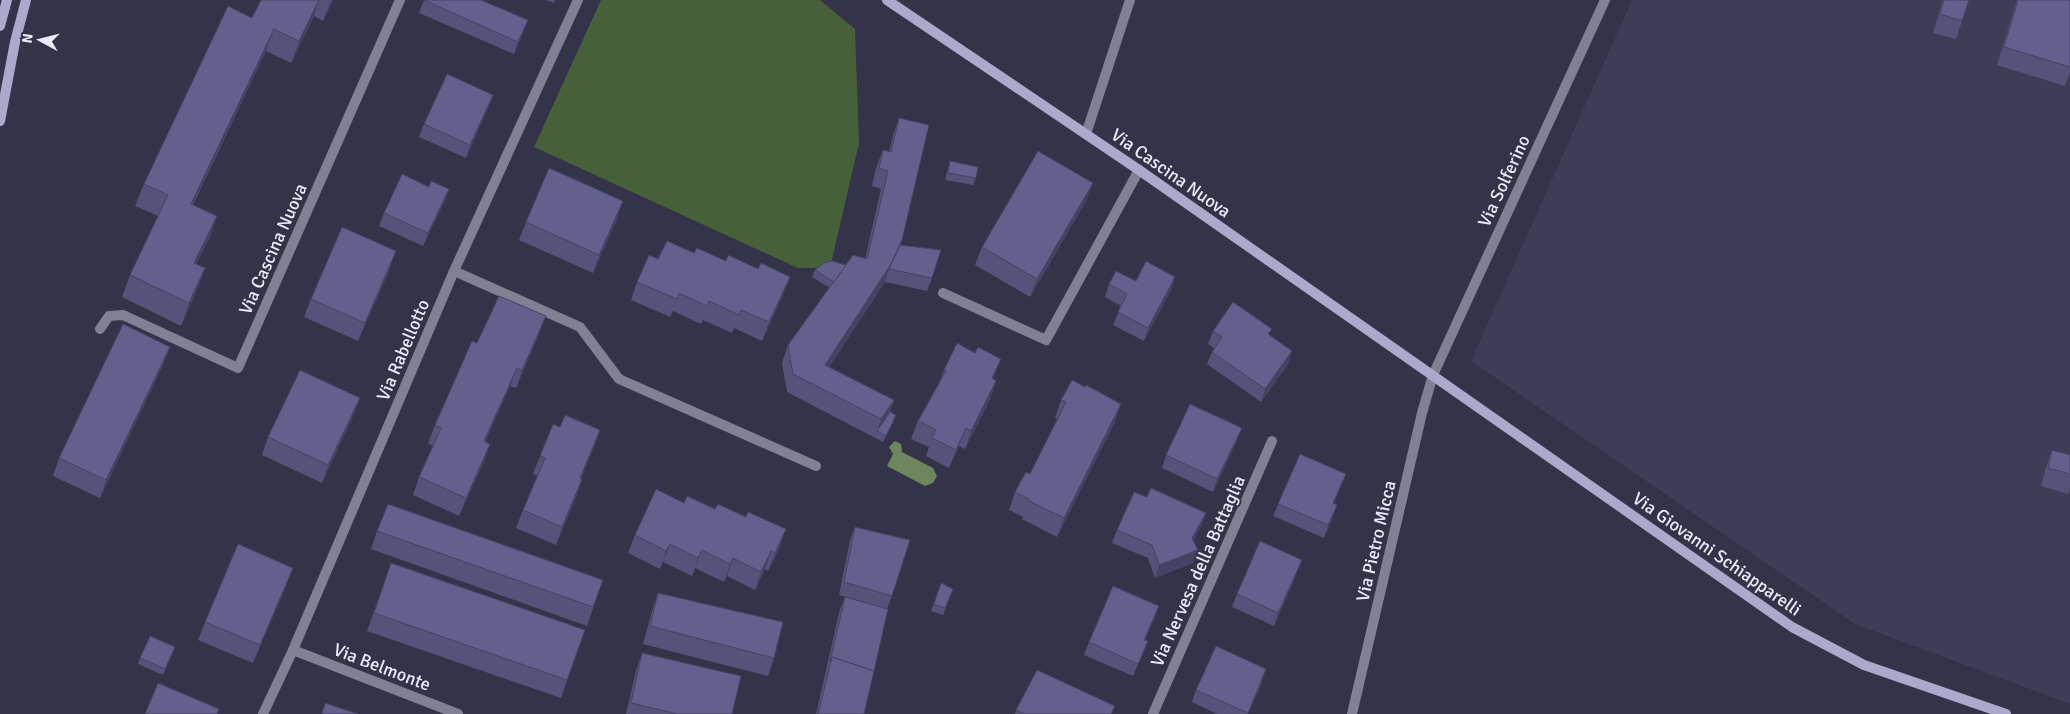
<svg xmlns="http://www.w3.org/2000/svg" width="2070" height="714" font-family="Signika,sans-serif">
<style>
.built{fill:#3e3d58}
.green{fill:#466039}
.water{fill:#6c875d}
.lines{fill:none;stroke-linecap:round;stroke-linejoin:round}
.lane{stroke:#818095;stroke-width:10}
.street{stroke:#818095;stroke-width:10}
.secondary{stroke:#abaacc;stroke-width:10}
.wall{fill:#555379}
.shaded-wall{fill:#454363}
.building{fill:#63608d;stroke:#454363}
.labels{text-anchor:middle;stroke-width:4;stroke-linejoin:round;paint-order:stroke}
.street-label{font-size:18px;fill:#ebebfa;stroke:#343349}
</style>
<rect width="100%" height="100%" fill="#343349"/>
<!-- built -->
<polygon class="built" points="1632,0 2070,0 2070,704 1855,624 1471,361"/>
<!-- green -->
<polygon class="green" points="601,0 820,0 855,29 859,143 830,268 798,268 534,147"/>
<!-- water -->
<polygon class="water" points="895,441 901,444 902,452 933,468 937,476 933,483 925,486 887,466 893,454 889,447"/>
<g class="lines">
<!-- lane -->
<g class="lane">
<polyline points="1086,134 1130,0"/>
<polyline points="100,329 109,316 123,315 238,368 400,0"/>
</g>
<!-- street -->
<g class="street">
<polyline points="454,271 580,327 619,379 816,466"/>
<polyline points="943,293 1046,340 1139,170"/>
<polyline points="293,650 458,714"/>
<polyline points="263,714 293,650 454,271 578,0"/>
<polyline points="1153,714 1272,441"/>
<polyline points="1352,714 1422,413 1433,375 1605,0"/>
</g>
<!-- secondary -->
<g class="secondary">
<polyline points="887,0 1139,170 1792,627 1864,665 2006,714"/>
<polyline points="0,26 7,0"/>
<polyline points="0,121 15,42 26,0"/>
</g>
</g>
<!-- wall -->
<g class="wall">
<polygon points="261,0 333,0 323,21 314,16 291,63 266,51 193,205 217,216 209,239 196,264 205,268 197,290 181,326 122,297 130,275 158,216 135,206 144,184 252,18"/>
<polygon points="424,0 528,20 514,54 419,13"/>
<polygon points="546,0 555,0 554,3"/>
<polygon points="1943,0 1969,0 1956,39 1933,33"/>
<polygon points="2017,0 2070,0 2070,72 2065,86 1997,65"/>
<polygon points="493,95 488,108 466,158 419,137 424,124"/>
<polygon points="899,118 902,240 900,245 932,278 927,291 885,282 829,367 894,400 890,412 894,421 883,442 787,392 782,363 788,345 830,288 812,277 815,270 846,265 865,259 881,189 872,186 876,168 883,150 889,152 893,136"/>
<polygon points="950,161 976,178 973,185 945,180 948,168"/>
<polygon points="429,187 449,189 444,202 423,246 379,226 384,213"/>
<polygon points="1086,201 1030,297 975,265 982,247"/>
<polygon points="617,219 593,273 519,240 526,222"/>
<polygon points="390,269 358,341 304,317 311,299"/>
<polygon points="1175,277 1171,290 1144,341 1113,325 1121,306 1105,297 1109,284"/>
<polygon points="637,282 783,295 762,341 734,328 732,333 703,320 701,324 673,311 670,317 631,300"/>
<polygon points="1213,331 1270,335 1292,351 1288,364 1261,402 1207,364 1212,352 1214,348 1208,344"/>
<polygon points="539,334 516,388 510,386 485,442 490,444 484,462 459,516 413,495 419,477 433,446 428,443 435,425 477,343"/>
<polygon points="163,365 100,498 53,476 59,458"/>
<polygon points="944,370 993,379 996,381 990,399 965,449 959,446 949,468 926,456 929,447 911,439 918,421 939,383"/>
<polygon points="1061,400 1115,422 1057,537 1022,519 1023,517 1009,510 1015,492 1030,474 1058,419 1055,418"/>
<polygon points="353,416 322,483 262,455 268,437"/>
<polygon points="560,427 600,430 581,479 582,479 576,497 556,545 516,528 523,510 538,476 533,474 540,456"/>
<polygon points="1237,440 1213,492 1162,468 1166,455"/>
<polygon points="2052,450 2070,455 2070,489 2068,494 2041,486 2046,468"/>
<polygon points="1341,486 1334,503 1337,505 1324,538 1273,516 1278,504"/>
<polygon points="1147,497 1206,513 1201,526 1193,540 1193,563 1155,578 1148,558 1112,543 1117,530"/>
<polygon points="684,503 780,547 768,571 765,569 755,590 727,576 724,582 695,568 692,576 663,562 660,569 628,553 635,535"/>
<polygon points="855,527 892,596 887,609 839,595 850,540"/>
<polygon points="377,531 603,580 587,626 371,549"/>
<polygon points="391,563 585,630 561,698 367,631"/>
<polygon points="293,568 286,586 253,663 198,640 205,622"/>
<polygon points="1297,573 1274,626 1232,607 1237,594"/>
<polygon points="941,583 953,589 943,615 931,611"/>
<polygon points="658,593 774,658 768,676 643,644 652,611"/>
<polygon points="845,597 864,714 816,714 840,609"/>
<polygon points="1154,619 1145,640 1148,641 1133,676 1084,655 1089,642"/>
<polygon points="175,647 163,675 138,664 140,658"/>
<polygon points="642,653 732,714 626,714 636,671"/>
<polygon points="1262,682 1248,714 1217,714 1192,702 1196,690"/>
<polygon points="1016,710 1112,714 1015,714"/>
</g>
<!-- shaded-wall -->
<g class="shaded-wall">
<polygon points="319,0 314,16 291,63 299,41"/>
<polygon points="331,0 333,0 323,21"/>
<polygon points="528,20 523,33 514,54 518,42"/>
<polygon points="274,29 266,51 182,226 191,204"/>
<polygon points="493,95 488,108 466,158 470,145"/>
<polygon points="1093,183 1086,201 1030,297 1037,279"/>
<polygon points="449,189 444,202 423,246 428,233"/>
<polygon points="623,201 617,219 593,273 599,255"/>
<polygon points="217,216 209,239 186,285 194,263"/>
<polygon points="902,240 896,258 889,269 885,282 819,383 825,365"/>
<polygon points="396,251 390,269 358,341 365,323"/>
<polygon points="205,268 197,290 181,326 189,303"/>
<polygon points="790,277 783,295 762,341 769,322"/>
<polygon points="1175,277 1171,290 1144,341 1148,328"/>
<polygon points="546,316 539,334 516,388 522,370"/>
<polygon points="170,347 163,365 100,498 106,480"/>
<polygon points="1292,351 1288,364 1261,402 1265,389"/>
<polygon points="1001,359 994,377 985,396 992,378"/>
<polygon points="517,368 510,386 477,459 484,441"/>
<polygon points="996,381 990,399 965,449 971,431"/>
<polygon points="360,398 353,416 322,483 328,465"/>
<polygon points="894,400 887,418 877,431 875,438 881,419"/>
<polygon points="1121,404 1115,422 1057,537 1064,518"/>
<polygon points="896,415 894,421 883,442 886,436"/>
<polygon points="966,428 959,446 949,468 956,450"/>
<polygon points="1242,428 1237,440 1213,492 1217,479"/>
<polygon points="600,430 594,448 573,496 580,478"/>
<polygon points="490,444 484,462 459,516 466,498"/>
<polygon points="1346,474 1341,486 1328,516 1333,503"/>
<polygon points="582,479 576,497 556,545 562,527"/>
<polygon points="1337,505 1333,518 1324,538 1328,525"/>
<polygon points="1206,513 1201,526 1188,551 1192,538"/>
<polygon points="786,529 780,547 768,571 775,553"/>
<polygon points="670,544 663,562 660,569 666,551"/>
<polygon points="702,550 695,568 692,576 698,558"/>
<polygon points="1198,550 1193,563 1155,578 1159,565"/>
<polygon points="771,551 765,569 755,590 761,572"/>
<polygon points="733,558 727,576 724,582 730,564"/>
<polygon points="1302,560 1297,573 1274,626 1278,613"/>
<polygon points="293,568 286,586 253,663 260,645"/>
<polygon points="1159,606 1154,619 1139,653 1144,640"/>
<polygon points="1148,641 1143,654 1133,676 1138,664"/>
</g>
<!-- building -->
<g class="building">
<polygon points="261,0 319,0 299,41 274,29 191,204 217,216 194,263 205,268 189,303 130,275 168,195 144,184 228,6 252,18"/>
<polygon points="424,0 481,0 528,20 518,42"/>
<polygon points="1944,0 1969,0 1962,21 1940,14"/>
<polygon points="2018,0 2070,0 2070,67 2004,47"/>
<polygon points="447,74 493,95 470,145 424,124"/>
<polygon points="899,118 929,125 902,240 891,264 825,365 894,400 881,419 793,374 788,345 853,255 867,259 888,171 879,168 883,150 891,152"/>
<polygon points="1038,151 1093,183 1037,279 982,247"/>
<polygon points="950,161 978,167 976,178 948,173"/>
<polygon points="549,168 623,201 599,255 526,222"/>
<polygon points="402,174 429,187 431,181 449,189 428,233 384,213"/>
<polygon points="342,227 396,251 365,323 311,299"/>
<polygon points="667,241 694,253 697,248 726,261 728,255 758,269 761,263 790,277 769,322 741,310 739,315 709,301 707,306 679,293 677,299 637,282 649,255 658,259"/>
<polygon points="900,245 941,250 932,278 889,269"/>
<polygon points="832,261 846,265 834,282 815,270 824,263"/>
<polygon points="1146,261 1175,277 1148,328 1118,312 1127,294 1109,284 1116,271 1136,281"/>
<polygon points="499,296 546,316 522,370 517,368 484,441 490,444 466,498 419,477 441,428 435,425 472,341 477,343"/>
<polygon points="1233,302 1272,329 1268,334 1292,351 1265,389 1212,352 1222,337 1213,331"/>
<polygon points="123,324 170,347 106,480 59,458"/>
<polygon points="957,343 975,353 978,347 1001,359 992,378 996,381 971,431 966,428 956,450 932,438 936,430 918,421 946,371 944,370"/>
<polygon points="300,370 360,398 328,465 268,437"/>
<polygon points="1072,380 1085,387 1086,385 1121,404 1064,518 1029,501 1029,499 1015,492 1026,472 1030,474 1066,402 1061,400"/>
<polygon points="1190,404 1242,428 1217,479 1166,455"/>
<polygon points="890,412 896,415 886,436 877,431"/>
<polygon points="565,415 600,430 580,478 582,479 562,527 523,510 545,458 540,456 553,424 560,427"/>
<polygon points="2052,450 2070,455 2070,474 2048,468"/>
<polygon points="1300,454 1346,474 1333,503 1337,505 1328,525 1278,504"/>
<polygon points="1151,488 1206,513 1192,538 1198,550 1159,565 1152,545 1117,530 1134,492 1147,497"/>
<polygon points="656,489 684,503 687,496 715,509 718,504 746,517 748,512 786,529 775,553 771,551 761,572 733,558 730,564 702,550 698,558 670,544 666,551 635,535"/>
<polygon points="388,504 603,580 593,607 377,531"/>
<polygon points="855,527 910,540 892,596 844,582"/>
<polygon points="1260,541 1302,560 1278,613 1237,594"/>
<polygon points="238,544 293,568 260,645 205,622"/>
<polygon points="391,563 585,630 567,680 374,613"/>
<polygon points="941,583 953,589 945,608 934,604"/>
<polygon points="1113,586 1159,606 1144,640 1148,641 1138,664 1089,642"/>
<polygon points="658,593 783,622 774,658 650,626"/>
<polygon points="845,597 888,609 874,671 832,657 830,662"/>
<polygon points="150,636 175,647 165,669 140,658"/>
<polygon points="1216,646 1266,669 1248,713 1196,690"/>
<polygon points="642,653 741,676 732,714 678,714 631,703"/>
<polygon points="832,657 874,671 864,714 818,714"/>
<polygon points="1037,670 1115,706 1111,714 1024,714 1016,710"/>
<polygon points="158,683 219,709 217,714 145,714"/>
<polygon points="325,703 358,714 322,714"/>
</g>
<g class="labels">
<!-- street labels -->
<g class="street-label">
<text transform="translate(1171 173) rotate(35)" y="6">Via Cascina Nuova</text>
<text transform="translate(1504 181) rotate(-65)" y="6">Via Solferino</text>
<text transform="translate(273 249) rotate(-66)" y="6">Via Cascina Nuova</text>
<text transform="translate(403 350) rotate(-67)" y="6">Via Rabellotto</text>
<text transform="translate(1376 541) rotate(-77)" y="6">Via Pietro Micca</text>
<text transform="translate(1717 554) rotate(35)" y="6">Via Giovanni Schiapparelli</text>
<text transform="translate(1198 571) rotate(-66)" y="6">Via Nervesa della Battaglia</text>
<text transform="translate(382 667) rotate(21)" y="6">Via Belmonte</text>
</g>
</g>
<!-- north arrow -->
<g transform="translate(40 40) rotate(277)" stroke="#343349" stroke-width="4" paint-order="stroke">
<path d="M0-4L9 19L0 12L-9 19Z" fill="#ebebfa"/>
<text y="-8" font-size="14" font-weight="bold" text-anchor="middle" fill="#ebebfa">N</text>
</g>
</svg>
